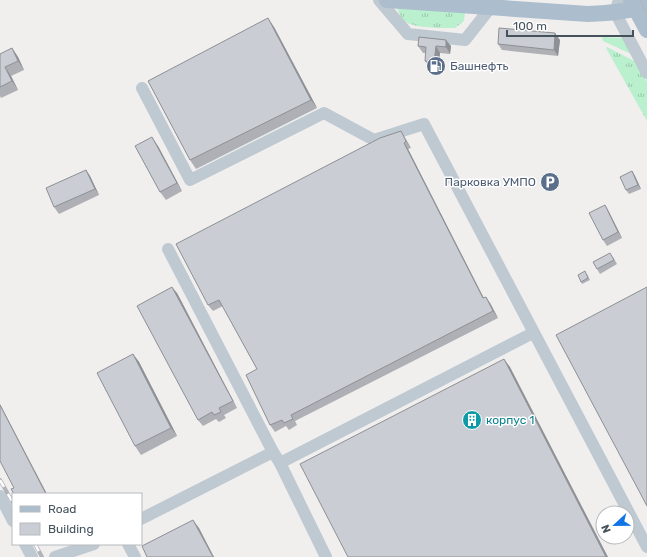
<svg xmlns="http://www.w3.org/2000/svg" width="647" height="557" font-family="Rubik,sans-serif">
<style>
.grass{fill:url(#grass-tufts)}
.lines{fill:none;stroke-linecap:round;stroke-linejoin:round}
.minor{stroke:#bec9d1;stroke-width:12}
.major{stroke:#acbece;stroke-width:16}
.tram{stroke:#b0b3b9;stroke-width:1}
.rail-casing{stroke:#b0b3b9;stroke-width:4}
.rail{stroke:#fff;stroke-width:2.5;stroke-dasharray:8;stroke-linecap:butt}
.wall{fill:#aeb0b5}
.shaded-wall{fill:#8d9094}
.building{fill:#cacdd3;stroke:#8d9094}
.labels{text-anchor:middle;stroke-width:3;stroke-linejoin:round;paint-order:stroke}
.service-label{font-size:12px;fill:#4e5e75;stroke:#fff;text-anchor:start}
.culture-label{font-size:12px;fill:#0d838f;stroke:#fff;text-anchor:start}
</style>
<defs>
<pattern id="grass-tufts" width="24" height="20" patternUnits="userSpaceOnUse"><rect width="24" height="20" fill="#baf0cd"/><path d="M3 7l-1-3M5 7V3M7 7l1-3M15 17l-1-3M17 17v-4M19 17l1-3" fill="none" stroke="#99c5aa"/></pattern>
</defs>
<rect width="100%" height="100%" fill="#f1eeee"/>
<!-- grass -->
<g class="grass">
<path d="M397 7 465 12 464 21 455 28C443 28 410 29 402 19 400 15 398 11 397 7Z"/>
<polygon points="602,37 623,38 631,54 603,41"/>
<polygon points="607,47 636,62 647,82 647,121 606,48"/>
</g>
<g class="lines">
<!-- minor -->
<g class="minor">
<polyline points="379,0 408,34 465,40 491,7"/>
<polyline points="619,0 615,12 647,73"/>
<polyline points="142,88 190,180 324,113 374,140 424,124 647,547"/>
<polyline points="168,249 273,452 280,463 326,557"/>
<polyline points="280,463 533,333"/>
<polyline points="0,496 13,521"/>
<polyline points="141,519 273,452"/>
<polyline points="25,544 32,557"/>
<polyline points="128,544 135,557"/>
<polyline points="55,557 94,544"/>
</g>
<!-- major -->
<g class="major">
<path d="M387 0 588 14C608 13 628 12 647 5"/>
<polyline points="631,0 647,30"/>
</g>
<!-- tram -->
<polyline class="tram" points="640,0 647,13"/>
<!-- rail casing -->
<g class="rail-casing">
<g id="rail">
<polyline points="0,480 13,503"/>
<polyline points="35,544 42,557"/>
</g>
</g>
<!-- rail -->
<use href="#rail" class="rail"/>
</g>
<!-- wall -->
<g class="wall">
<polygon points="274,27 317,108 196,169 190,160"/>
<polygon points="560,40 558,56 502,50 498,44"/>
<polygon points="418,46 451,46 450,54 440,53 439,68 429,67 425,61 426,53 423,53"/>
<polygon points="12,48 18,57 24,70 11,76 18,90 1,98 0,96 0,53 1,54"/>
<polygon points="405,138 411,148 408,149 484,298 490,303 498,318 295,421 297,425 289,430 286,426 275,432 270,425 257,369 223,306 213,311 208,305"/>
<polygon points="158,146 182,191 166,200 160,192"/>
<polygon points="86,170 90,176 99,195 59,214 54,207"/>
<polygon points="632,171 635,176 641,189 629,194 626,190"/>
<polygon points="605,205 609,212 622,238 607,246 603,240"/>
<polygon points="613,257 617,264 600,274 597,269"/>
<polygon points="587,274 590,280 582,284 581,282"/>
<polygon points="177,293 237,408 224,415 226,418 219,422 216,419 203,426 198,420"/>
<polygon points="133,354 139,362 177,436 141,455 135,446"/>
</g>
<!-- shaded-wall -->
<g class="shaded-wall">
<polygon points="268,18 274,27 317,108 311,100"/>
<polygon points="555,33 560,40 558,56 554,50"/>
<polygon points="446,40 451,46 450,54 446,47"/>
<polygon points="436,46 440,53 439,68 434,62"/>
<polygon points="12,48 18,57 24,70 18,61"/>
<polygon points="5,67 11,76 18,90 12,81"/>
<polygon points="401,131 405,138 411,148 406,141"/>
<polygon points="152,137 158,146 182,191 177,183"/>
<polygon points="404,143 408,149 487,305 483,298"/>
<polygon points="86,170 90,176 99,195 95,189"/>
<polygon points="632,171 635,176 641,189 638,185"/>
<polygon points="605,205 609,212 622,238 618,232"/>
<polygon points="172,287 177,293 237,408 233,401"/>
<polygon points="486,297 490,303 498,318 493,311"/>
<polygon points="133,354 139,362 177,436 171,428"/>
<polygon points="504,359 510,367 608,557 606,557"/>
<polygon points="0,404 47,494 46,494 0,405"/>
<polygon points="193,520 199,528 214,557 213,557"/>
</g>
<!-- building -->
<g class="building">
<polygon points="268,18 311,100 190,160 148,81"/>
<polygon points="499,28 555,33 554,50 498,44"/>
<polygon points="419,37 446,40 446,47 436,46 434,62 425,61 426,47 418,46"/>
<polygon points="12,48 18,61 5,67 12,81 0,87 0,54"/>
<polygon points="401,131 406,141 404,143 483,298 486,297 493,311 291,415 293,419 284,423 282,420 270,425 246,375 257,369 219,300 208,305 176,244 380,138"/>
<polygon points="152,137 177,183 160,192 135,146"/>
<polygon points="86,170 95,189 54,207 46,188"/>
<polygon points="632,171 638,185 626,190 620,177"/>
<polygon points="605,205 618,232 603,240 589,213"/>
<polygon points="610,253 614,260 597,269 593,262"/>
<polygon points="585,271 588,278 581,282 578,275"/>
<polygon points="172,287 233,401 219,408 221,412 214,415 212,412 198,420 137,306"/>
<polygon points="647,287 647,506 556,335"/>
<polygon points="133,354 171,428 135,446 97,373"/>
<polygon points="504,359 606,557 348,557 300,464"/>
<polygon points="0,405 46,494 14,494 11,489 14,488 0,461"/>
<polygon points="193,520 213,557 147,557 142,546"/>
</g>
<!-- icons -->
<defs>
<g id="fuel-disc" transform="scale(1)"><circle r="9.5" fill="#5c6f8a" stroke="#fff"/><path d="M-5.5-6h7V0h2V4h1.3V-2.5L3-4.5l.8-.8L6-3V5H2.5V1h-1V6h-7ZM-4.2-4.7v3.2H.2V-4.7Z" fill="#fff"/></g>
<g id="parking-disc" transform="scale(1)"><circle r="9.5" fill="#5c6f8a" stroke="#fff"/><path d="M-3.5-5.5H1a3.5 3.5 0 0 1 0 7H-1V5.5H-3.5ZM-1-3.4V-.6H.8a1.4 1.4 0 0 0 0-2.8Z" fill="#fff"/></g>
<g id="building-disc" transform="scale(1)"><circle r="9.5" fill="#0f9aa8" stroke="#fff"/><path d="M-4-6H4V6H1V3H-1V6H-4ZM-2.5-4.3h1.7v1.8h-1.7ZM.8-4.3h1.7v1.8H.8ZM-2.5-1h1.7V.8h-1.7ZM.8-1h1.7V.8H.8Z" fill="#fff"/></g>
</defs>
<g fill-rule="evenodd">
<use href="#fuel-disc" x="436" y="66"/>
<use href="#parking-disc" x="550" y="182"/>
<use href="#building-disc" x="472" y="420"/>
</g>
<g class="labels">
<!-- service labels -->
<g class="service-label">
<text x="450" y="70">Башнефть</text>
<text x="536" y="186" text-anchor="end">Парковка УМПО</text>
</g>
<!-- culture labels -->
<g class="culture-label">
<text x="486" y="424">корпус 1</text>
</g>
</g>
<!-- legend -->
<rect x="12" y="493" width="130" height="52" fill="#ffffff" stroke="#b5babe"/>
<rect x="20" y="506" width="20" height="6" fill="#acbece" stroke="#b5babe"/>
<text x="48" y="513" font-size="12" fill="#45525c">Road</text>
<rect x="20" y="523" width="20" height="12" fill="#cacdd3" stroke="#b5babe"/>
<text x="48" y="533" font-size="12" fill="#45525c">Building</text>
<!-- north arrow -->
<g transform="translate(615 525) rotate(248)"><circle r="19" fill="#ffffff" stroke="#b5babe"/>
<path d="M0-3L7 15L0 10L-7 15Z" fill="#1174e7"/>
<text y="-6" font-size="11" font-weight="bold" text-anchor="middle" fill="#45525c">N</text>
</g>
<!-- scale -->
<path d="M507 30v6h126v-6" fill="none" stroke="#45525c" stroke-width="2"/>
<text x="513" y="30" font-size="12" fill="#45525c" stroke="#ffffff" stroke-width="3" paint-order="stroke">100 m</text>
</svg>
